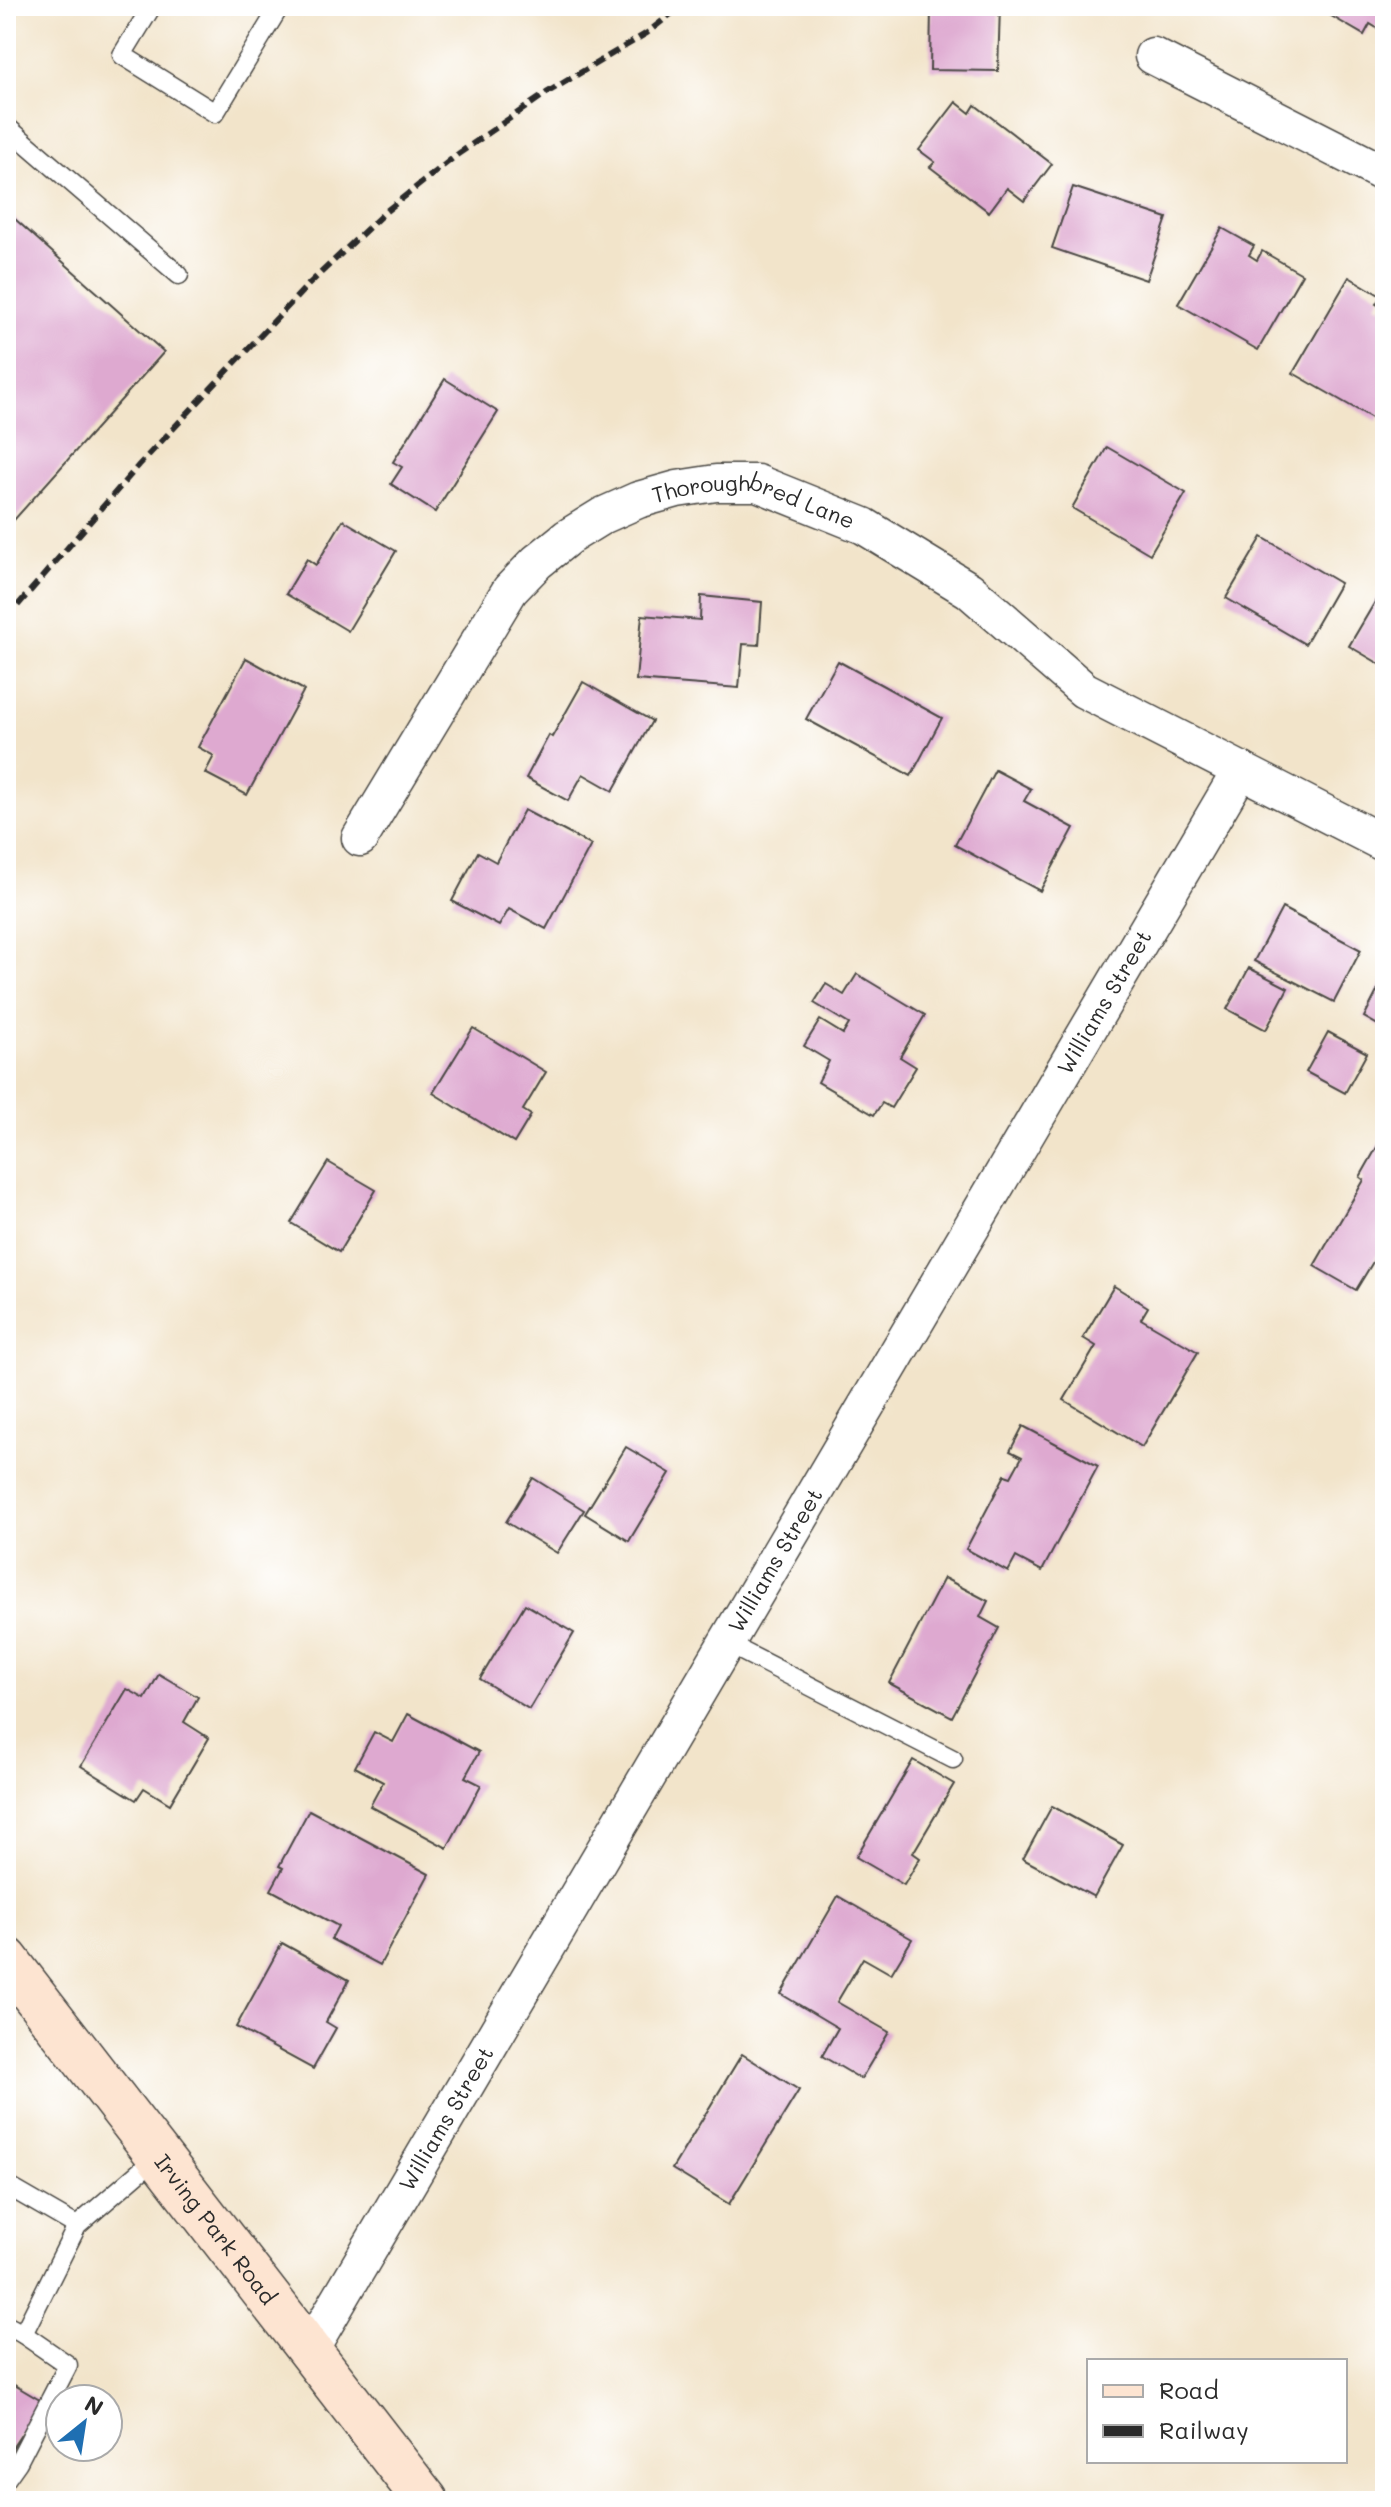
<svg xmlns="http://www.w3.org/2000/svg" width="1391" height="2507" font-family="Mali,sans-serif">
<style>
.building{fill:#dea9d0}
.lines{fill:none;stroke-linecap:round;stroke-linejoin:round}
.service-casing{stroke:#494743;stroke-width:21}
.minor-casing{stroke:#494743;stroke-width:39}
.secondary-casing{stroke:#494743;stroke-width:47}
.service{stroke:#fff;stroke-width:18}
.minor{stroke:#fff;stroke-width:36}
.secondary{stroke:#fde4d1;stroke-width:44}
.rail{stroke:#2b2b2b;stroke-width:6;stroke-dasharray:12 6;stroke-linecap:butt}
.labels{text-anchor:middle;stroke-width:7;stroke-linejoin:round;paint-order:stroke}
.street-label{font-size:22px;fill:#2b2b2b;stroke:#fff}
</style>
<rect width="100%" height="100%" fill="#fff"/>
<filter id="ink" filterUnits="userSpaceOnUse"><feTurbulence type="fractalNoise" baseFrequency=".0125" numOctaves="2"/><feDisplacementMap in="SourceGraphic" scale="16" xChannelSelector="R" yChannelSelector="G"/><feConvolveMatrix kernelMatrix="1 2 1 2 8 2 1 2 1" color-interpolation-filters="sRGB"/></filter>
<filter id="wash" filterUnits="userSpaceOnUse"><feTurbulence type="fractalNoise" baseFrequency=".006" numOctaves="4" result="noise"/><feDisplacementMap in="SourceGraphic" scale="32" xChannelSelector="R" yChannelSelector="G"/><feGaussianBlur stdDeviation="1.8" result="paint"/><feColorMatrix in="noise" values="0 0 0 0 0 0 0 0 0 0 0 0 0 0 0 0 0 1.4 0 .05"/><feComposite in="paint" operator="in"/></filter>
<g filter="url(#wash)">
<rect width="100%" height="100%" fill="#f2e4ca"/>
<g id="blocks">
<!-- building -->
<g class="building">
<polygon points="931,6 1000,6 998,71 930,70"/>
<polygon points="1330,6 1385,6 1385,33 1370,24 1364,35 1326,13"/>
<polygon points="956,102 970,113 975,105 1052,164 1024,201 1007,188 989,212 930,167 935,162 919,150"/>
<polygon points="1073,187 1167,218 1146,280 1052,248"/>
<polygon points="6,211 164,352 6,529"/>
<polygon points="1222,228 1254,246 1249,255 1257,260 1262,251 1302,274 1258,350 1178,304"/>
<polygon points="1349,277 1381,296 1376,304 1385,309 1385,407 1377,421 1293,373"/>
<polygon points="445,379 498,412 435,512 391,484 402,467 393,462"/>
<polygon points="1107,447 1186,493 1150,554 1072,508"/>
<polygon points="343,520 396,551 348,631 286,594 307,559 316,565"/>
<polygon points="1262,537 1340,583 1305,644 1226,598"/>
<polygon points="1385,585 1385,667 1349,646"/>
<polygon points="701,596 762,602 759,645 743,644 739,688 636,680 642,615 700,620"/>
<polygon points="246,658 304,690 247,795 205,773 214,756 198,747"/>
<polygon points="838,661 942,718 911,776 806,719"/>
<polygon points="583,682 652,721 613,791 583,774 568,801 526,778 549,735 552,737"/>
<polygon points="995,770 1031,789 1024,801 1074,828 1040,891 955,845"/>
<polygon points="524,810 591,845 546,929 509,909 499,926 452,901 478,852 496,862"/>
<polygon points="1282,908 1361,950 1334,1002 1254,961"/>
<polygon points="1249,968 1288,988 1266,1030 1227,1009"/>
<polygon points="857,974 925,1015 900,1057 916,1067 891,1108 882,1103 874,1115 818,1082 829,1061 804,1046 820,1020 843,1034 849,1024 814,1003 826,984 844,995"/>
<polygon points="1385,976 1385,1029 1364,1017"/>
<polygon points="473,1028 546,1072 523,1110 531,1115 514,1143 433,1093"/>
<polygon points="1328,1032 1367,1053 1345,1093 1306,1072"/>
<polygon points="1381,1140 1385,1142 1385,1242 1356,1290 1314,1266 1364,1180 1360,1177"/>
<polygon points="328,1162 376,1190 339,1252 291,1223"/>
<polygon points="1114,1286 1148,1307 1141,1319 1198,1352 1142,1447 1064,1400 1096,1346 1083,1338"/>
<polygon points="1023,1426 1098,1466 1042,1571 1016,1557 1008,1572 966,1549 1005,1475 1011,1477 1022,1457 1010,1451"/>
<polygon points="626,1447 670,1473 629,1541 585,1514"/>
<polygon points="533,1478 584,1510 557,1553 506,1522"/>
<polygon points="944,1578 988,1601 980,1617 999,1628 952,1717 889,1683"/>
<polygon points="525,1604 574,1633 529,1709 480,1679"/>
<polygon points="159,1674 198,1697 184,1722 209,1738 170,1804 144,1788 136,1800 81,1766 127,1689 145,1699"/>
<polygon points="408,1714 479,1752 465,1777 481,1785 447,1848 370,1806 383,1782 355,1767 374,1732 393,1742"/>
<polygon points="913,1760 954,1784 913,1853 920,1858 904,1885 856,1857"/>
<polygon points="1052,1806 1123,1845 1094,1897 1023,1859"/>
<polygon points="309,1810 429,1874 380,1965 331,1939 338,1926 271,1890 283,1868 279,1866"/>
<polygon points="838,1896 912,1939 891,1974 863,1958 837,2002 889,2032 861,2079 822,2056 838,2028 781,1994"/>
<polygon points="282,1943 349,1980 326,2022 336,2028 313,2069 236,2027"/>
<polygon points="742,2054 799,2090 729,2204 672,2169"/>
<polygon points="6,2380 43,2402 6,2457"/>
</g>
</g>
</g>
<g filter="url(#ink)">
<use href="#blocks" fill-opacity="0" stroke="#494743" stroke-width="2"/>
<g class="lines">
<!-- service casing -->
<g class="service-casing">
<g id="service">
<polyline points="152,6 122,55 215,113 280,6"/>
<polyline points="6,126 179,275"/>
<polyline points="728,1644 953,1759"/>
<polyline points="6,2185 77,2226"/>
<polyline points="6,2325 23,2334 77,2226 158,2156"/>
<polyline points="6,2479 18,2462 68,2365 23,2334"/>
</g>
</g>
<!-- minor casing -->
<g class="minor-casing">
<g id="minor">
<polyline points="1153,56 1385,174"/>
<path id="s1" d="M360 838 510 590 537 562 568 537 602 516 638 500 677 489 716 483H757L864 526 969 590 1084 690 1385 844"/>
<path id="s2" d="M309 2351 1241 770"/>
</g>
</g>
<!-- secondary casing -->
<g class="secondary-casing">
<g id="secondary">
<path id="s3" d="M6 1959 426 2501"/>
</g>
</g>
<!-- service -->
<use href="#service" class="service"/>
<!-- minor -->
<use href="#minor" class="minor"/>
<!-- secondary -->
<use href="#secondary" class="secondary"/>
<!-- rail -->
<polyline class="rail" points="6,619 139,465 308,285 385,212 458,154 548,92 647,33 681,6"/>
</g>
</g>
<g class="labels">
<!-- street labels -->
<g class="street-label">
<text dy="8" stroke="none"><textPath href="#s1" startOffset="568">Thoroughbred Lane</textPath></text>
<text dy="8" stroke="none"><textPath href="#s2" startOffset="1566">Williams Street</textPath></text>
<text dy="8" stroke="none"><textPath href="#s2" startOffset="918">Williams Street</textPath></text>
<text dy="8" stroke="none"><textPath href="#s2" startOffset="270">Williams Street</textPath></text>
<text dy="8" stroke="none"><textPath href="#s3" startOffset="342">Irving Park Road</textPath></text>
</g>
</g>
<!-- margin -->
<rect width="1391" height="2507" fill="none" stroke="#fff" stroke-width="32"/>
<!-- legend -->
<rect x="1087" y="2359" width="260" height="104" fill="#ffffff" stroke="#aaaaaa" stroke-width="2"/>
<rect x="1103" y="2385" width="40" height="12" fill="#fde4d1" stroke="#aaaaaa" stroke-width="2"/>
<text x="1159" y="2399" font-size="24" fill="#2b2b2b">Road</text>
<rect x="1103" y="2425" width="40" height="12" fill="#2b2b2b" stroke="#aaaaaa" stroke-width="2"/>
<text x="1159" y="2439" font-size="24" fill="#2b2b2b">Railway</text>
<!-- north arrow -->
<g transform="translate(84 2423) rotate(30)"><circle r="38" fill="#ffffff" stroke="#aaaaaa" stroke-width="2"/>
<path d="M0-6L14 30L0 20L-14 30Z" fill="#1f6fb2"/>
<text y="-12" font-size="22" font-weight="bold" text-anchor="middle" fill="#2b2b2b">N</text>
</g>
</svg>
